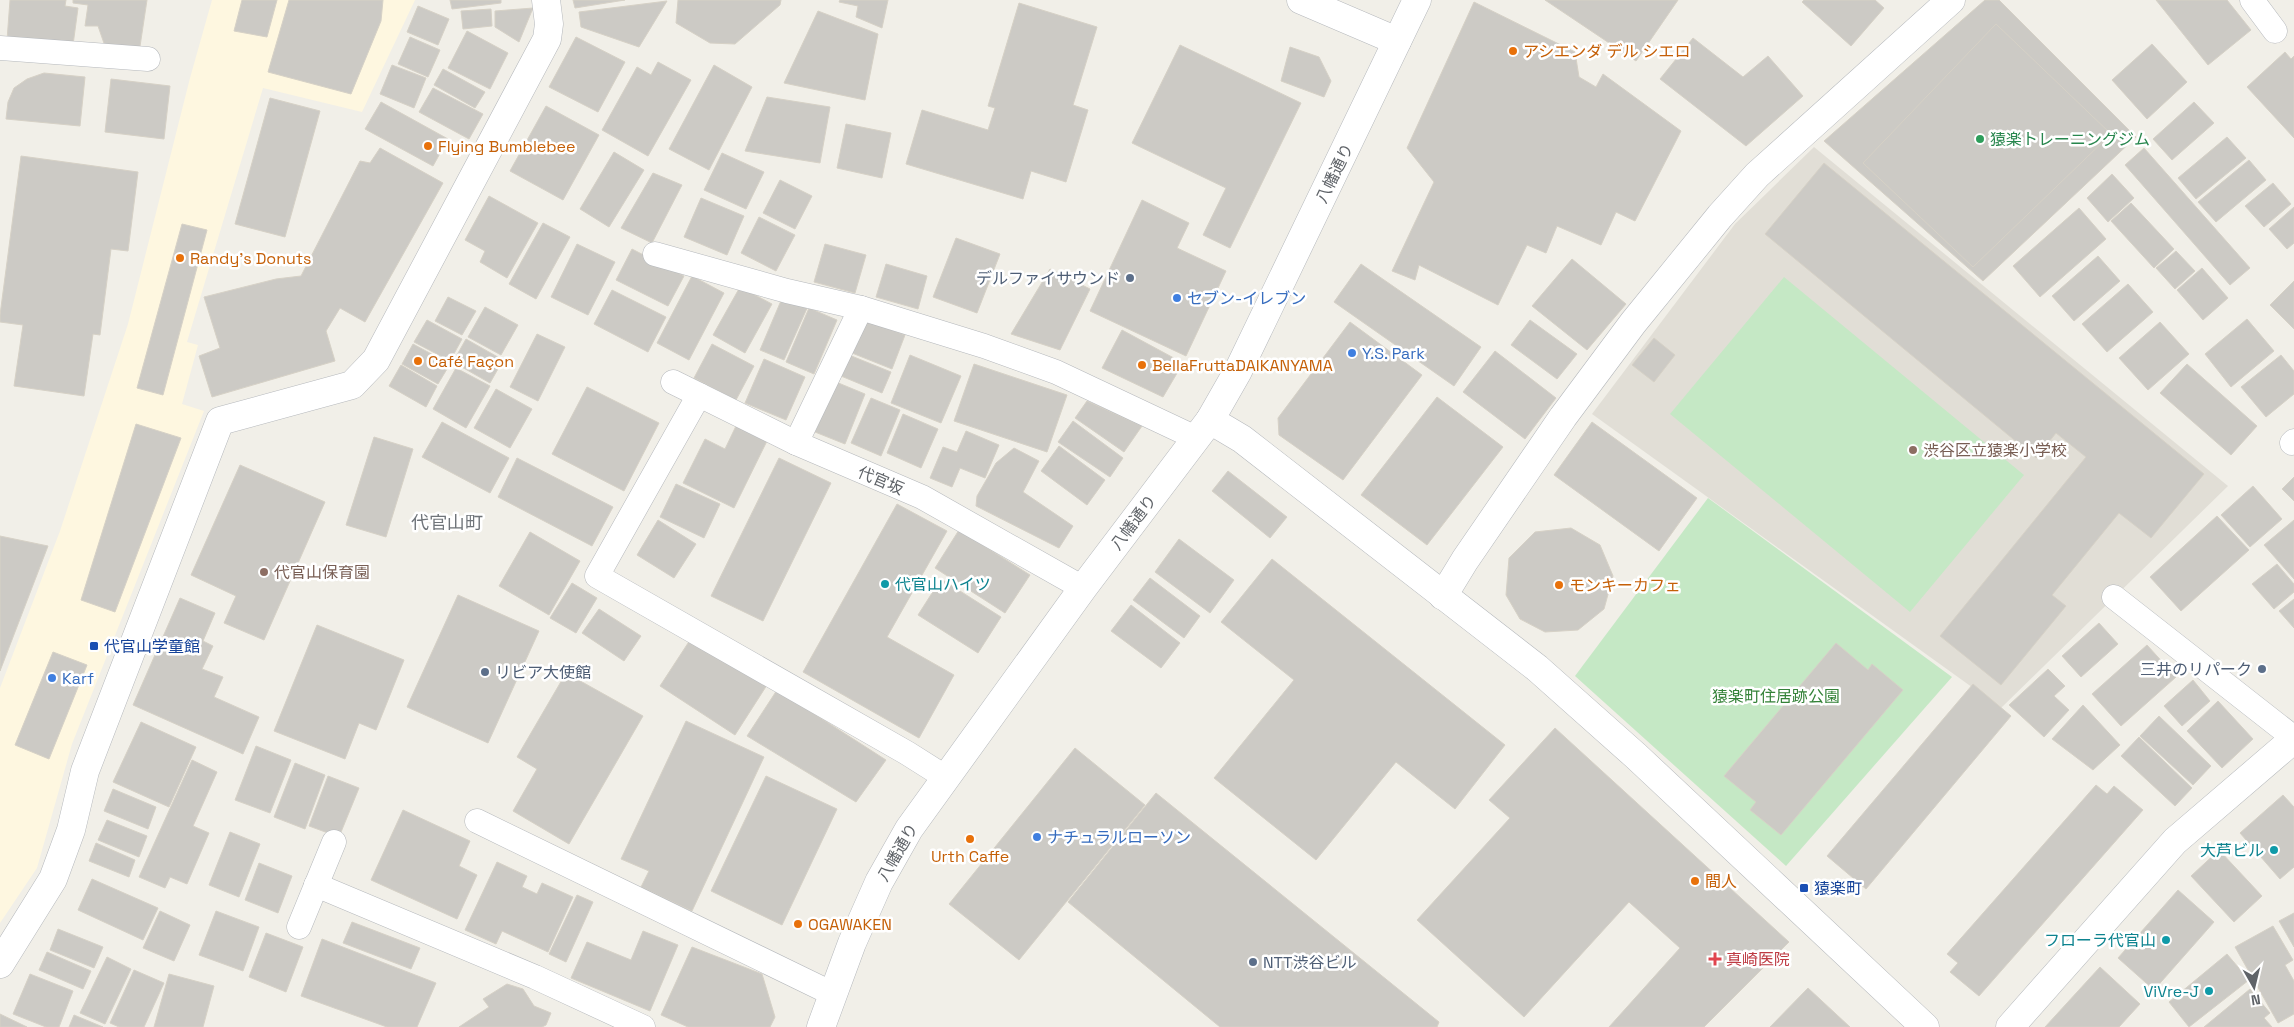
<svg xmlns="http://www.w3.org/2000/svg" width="2294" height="1027" font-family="'Space Grotesk','Noto Sans JP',sans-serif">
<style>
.commercial{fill:#fef7e0}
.education{fill:#e1ded6}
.green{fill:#c5e8c5}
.building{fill:#cccac5;stroke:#d6d1c6}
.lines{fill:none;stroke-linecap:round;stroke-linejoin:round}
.service-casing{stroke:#b5b8bc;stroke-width:25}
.minor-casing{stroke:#b5b8bc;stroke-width:29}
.tertiary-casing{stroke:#b5b8bc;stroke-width:29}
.service{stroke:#fff;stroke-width:24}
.minor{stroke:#fff;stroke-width:28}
.tertiary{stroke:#fff;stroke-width:28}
.food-dot{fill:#e8710a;stroke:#fff;stroke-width:2}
.leisure-dot{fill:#2e9e5b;stroke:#fff;stroke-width:2}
.service-dot{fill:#5c6f8a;stroke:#fff;stroke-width:2}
.shop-dot{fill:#3f7fe0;stroke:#fff;stroke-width:2}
.education-dot{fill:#8d6e63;stroke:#fff;stroke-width:2}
.culture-dot{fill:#0f9aa8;stroke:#fff;stroke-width:2}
.transit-dot{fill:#1a4fb4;stroke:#fff;stroke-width:2}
.health-dot{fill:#e0444e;stroke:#fff;stroke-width:2}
.labels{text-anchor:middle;stroke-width:5;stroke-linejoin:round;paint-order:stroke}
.food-label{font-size:16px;fill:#c56008;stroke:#fff;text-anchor:start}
.leisure-label{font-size:16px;fill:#27864d;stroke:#fff;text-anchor:start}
.street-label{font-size:16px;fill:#5f6368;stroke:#fff}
.service-label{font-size:16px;fill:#4e5e75;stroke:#fff;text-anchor:end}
.shop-label{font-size:16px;fill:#366cbe;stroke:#fff;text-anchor:start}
.education-label{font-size:16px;fill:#785e54;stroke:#fff;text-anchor:start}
.culture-label{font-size:16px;fill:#0d838f;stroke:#fff;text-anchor:end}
.transit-label{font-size:16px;fill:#164399;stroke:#fff;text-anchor:start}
.park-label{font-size:16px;fill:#348238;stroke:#fff}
.health-label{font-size:16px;fill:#be3a42;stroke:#fff;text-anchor:start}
.neighbourhood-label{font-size:18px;fill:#70757a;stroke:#fff}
</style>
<rect width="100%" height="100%" fill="#f1efe8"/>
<!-- commercial -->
<polygon class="commercial" points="212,0 415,0 362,112 263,88 187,342 198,345 182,404 204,411 72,744 37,868 0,923 0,688 60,531 128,324 190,78"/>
<!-- education -->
<polygon class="education" points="1814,147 2228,486 2001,708 1592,414 1735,224"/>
<!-- green -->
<g class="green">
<polygon points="1784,277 2024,475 1910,612 1670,414"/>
<polygon points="1708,498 1952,677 1786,866 1575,676"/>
</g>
<!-- building -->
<g class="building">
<polygon points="10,0 66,0 65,6 78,8 73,45 7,40"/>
<polygon points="73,0 147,0 139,53 106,49 98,26 85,26 88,5 73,3"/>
<polygon points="242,0 277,0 267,37 234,31"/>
<polygon points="289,0 383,0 381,21 351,94 268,72"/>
<polygon points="450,0 501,0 501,3 452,9"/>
<polygon points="573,0 625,0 575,8"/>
<polygon points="678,0 781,0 780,5 735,44 710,43 676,23"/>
<polygon points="840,0 888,0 882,28 856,17 858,6 839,2"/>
<polygon points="1545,0 1678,0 1636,61"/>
<polygon points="1804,0 1875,0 1884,8 1851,46 1802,2"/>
<polygon points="1985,0 1999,0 2136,137 1983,281 1824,141"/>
<polygon points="2156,0 2227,0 2251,30 2208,65"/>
<polygon points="667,1 639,47 581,27 579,12"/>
<polygon points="1474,2 1575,52 1579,77 1596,87 1603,74 1681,131 1635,221 1616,212 1601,245 1557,226 1546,253 1527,245 1498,305 1419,265 1415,280 1392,271 1434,182 1407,148"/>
<polygon points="1019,3 1097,27 1073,105 1088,110 1066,182 1031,171 1023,199 906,164 922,110 988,130 995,108 988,106"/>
<polygon points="418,6 449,19 438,45 407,32"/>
<polygon points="533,8 519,42 495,27 495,11"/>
<polygon points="491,9 492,26 463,29 461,11"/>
<polygon points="818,11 878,34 865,100 784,83"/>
<polygon points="1996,24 2111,134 1973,267 1863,163"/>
<polygon points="467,31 508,53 490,89 448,68"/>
<polygon points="410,37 440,50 428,77 398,64"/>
<polygon points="576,37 625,62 598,112 549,87"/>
<polygon points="1693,38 1743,77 1768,56 1803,96 1746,146 1660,79"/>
<polygon points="2152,44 2187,82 2147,119 2112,80"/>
<polygon points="1180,45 1301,103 1230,248 1203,235 1226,188 1132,143"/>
<polygon points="1290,47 1319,57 1331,81 1324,97 1281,81"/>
<polygon points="2285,52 2291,59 2294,56 2294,138 2247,87"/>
<polygon points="658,62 691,80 648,156 602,130 637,67 651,75"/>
<polygon points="392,65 426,78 414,108 380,94"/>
<polygon points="714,65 752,87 709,170 669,149"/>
<polygon points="443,69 485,92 475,108 434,85"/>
<polygon points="44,73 85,77 80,126 6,119 8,102 14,88 27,79"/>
<polygon points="111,79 170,86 164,139 105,132"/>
<polygon points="433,88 483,114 469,139 419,112"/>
<polygon points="767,97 830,107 820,163 745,151"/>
<polygon points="270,98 320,111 285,237 235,224"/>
<polygon points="381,102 448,139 433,166 365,129"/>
<polygon points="2194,102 2214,123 2172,160 2153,139"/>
<polygon points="546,106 599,135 563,200 510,171"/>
<polygon points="846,124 891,133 882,178 837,168"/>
<polygon points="2227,137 2246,158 2196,199 2178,178"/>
<polygon points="380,148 443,183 365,322 340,308 326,331 335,361 212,397 199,356 220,348 204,297 276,279 301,276 360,161 370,163"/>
<polygon points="2144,148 2250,268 2230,285 2125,165"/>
<polygon points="614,152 644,170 609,227 580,209"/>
<polygon points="722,153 764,172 746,209 704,190"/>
<polygon points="21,156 138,172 128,251 111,249 100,335 93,334 84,396 14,386 23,325 0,322 0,315"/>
<polygon points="2249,160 2266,180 2216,222 2198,202"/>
<polygon points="1824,163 2204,474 2151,538 2119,513 2052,595 2066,606 2001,685 1940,636 2086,457 2056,433 2036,458 1765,234"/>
<polygon points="653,173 682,185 652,243 621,228"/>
<polygon points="2112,174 2134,198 2108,222 2087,198"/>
<polygon points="780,180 812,196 795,229 763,213"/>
<polygon points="2273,183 2291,204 2264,227 2245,206"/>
<polygon points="489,196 538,223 507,278 480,262 485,251 465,240"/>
<polygon points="701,198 744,216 727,255 684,237"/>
<polygon points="1142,200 1189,223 1177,248 1226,271 1186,356 1090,311"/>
<polygon points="2131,203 2174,249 2154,268 2111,221"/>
<polygon points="2294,207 2294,243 2287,249 2269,229"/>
<polygon points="2079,208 2106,239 2040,297 2013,266"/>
<polygon points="759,217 795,235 776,271 741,253"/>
<polygon points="543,223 570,237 536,299 509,284"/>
<polygon points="182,224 207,230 163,395 137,388"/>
<polygon points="956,238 1000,254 977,313 933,297"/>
<polygon points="577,244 615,262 588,315 551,297"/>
<polygon points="825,244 866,255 855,293 814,282"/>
<polygon points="632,249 684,276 668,306 616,280"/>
<polygon points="2176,251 2195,271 2175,289 2156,268"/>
<polygon points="2098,256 2120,281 2074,321 2052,296"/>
<polygon points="1572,259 1626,304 1587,350 1532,306"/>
<polygon points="886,264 927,276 918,309 876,297"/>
<polygon points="1361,264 1481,347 1454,386 1334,302"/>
<polygon points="2202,268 2228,298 2203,320 2177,290"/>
<polygon points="1050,269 1090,289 1060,350 1011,334"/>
<polygon points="692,276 724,293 689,360 657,343"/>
<polygon points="2294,281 2294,329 2270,305"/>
<polygon points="2128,284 2153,312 2107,352 2082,324"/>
<polygon points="740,287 772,304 745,353 713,335"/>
<polygon points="612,290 666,317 648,352 594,324"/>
<polygon points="783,296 808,306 784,360 760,350"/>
<polygon points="448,297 476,311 462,335 435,321"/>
<polygon points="485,307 518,325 501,355 468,337"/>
<polygon points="809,308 837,320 814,374 786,362"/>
<polygon points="2247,319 2274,351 2231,387 2205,354"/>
<polygon points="427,320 462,339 450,361 414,342"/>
<polygon points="865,320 905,335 892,369 852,353"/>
<polygon points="1530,320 1577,354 1557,379 1511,345"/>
<polygon points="1350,322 1422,375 1343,480 1279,435 1278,418"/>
<polygon points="2160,322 2189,354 2148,390 2119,358"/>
<polygon points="1122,330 1183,363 1163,397 1102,368"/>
<polygon points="537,334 565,347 538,401 510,387"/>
<polygon points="1654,338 1675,355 1654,382 1632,365"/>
<polygon points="466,339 503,360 490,383 453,362"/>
<polygon points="413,344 450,364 438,384 402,364"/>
<polygon points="712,344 754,366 736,400 694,378"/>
<polygon points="1495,351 1556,398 1525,439 1463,392"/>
<polygon points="849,355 891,372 882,393 841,376"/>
<polygon points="910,355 961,376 941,423 891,403"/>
<polygon points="2281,355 2294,371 2294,394 2266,417 2241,387"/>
<polygon points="764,359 805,377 786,420 745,403"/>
<polygon points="974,364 1067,395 1047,452 954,421"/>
<polygon points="2187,364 2257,426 2231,455 2160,393"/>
<polygon points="401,365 437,386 426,407 389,386"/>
<polygon points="456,368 490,386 466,428 433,409"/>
<polygon points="836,382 865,394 845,444 815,432"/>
<polygon points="587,387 659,423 624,491 552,454"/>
<polygon points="496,389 532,409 510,448 474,428"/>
<polygon points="1437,397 1503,447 1427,545 1361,495"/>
<polygon points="871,398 900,410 881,456 851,443"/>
<polygon points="1087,401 1142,426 1124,452 1075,418"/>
<polygon points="903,414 938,429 921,468 887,453"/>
<polygon points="1073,421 1123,458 1110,477 1058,442"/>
<polygon points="442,422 509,458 490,493 422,457"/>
<polygon points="1592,422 1697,498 1659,551 1554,475"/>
<polygon points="136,424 181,438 115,612 81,600"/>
<polygon points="736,426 767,441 734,508 683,483 705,439 725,449"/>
<polygon points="966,431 999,445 985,478 960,468 952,487 930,478 943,447 957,452"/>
<polygon points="374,437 413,449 386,537 346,525"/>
<polygon points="1059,446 1105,480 1087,505 1041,471"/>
<polygon points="1014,448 1039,461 1023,492 1073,526 1059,548 976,506 977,496 996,463"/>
<polygon points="517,458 613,507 592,546 498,497"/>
<polygon points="779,458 831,483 763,621 711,596"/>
<polygon points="240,465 325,502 264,640 224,623 236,596 191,575"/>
<polygon points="1228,471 1287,517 1270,538 1212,491"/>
<polygon points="2294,477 2294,501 2282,489"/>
<polygon points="676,484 720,504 704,538 660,517"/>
<polygon points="2253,486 2282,519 2250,547 2221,515"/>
<polygon points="897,504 947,531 887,637 954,675 919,738 803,672"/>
<polygon points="2217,516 2249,550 2181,611 2150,577"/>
<polygon points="658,520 696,544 674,578 637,555"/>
<polygon points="2294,520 2294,579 2264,545"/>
<polygon points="1571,528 1600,545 1613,576 1604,609 1578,630 1545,632 1520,619 1506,595 1509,558 1535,532"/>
<polygon points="959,530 1030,575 1005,613 935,568"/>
<polygon points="530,532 580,561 549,615 499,586"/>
<polygon points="0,536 48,546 0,671"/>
<polygon points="1179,539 1234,580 1210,613 1155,572"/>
<polygon points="1272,559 1505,745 1455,809 1396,762 1316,860 1214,778 1294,680 1221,622"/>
<polygon points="2277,564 2294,584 2294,592 2274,609 2252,584"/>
<polygon points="1150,578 1200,616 1184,638 1133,600"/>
<polygon points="941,579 1001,617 978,653 918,615"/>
<polygon points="572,583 597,598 576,633 550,618"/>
<polygon points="458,595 539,631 488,743 407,707"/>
<polygon points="180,598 215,613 203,641 213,646 202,669 223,677 214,697 259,717 243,754 133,705"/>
<polygon points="2294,599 2294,628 2279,611"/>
<polygon points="1131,605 1180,643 1161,668 1111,631"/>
<polygon points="599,609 641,636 624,661 582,633"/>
<polygon points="2099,623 2118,644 2081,677 2062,656"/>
<polygon points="317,625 404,660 376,730 359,723 345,759 274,731"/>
<polygon points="692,637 767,685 735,735 660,686"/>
<polygon points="1836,643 1868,670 1872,664 1903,690 1781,835 1750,810 1756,802 1724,776"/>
<polygon points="2147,645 2176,677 2121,726 2092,694"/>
<polygon points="53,652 87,665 49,759 15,745"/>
<polygon points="2048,669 2065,686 2054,696 2069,710 2044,737 2009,705"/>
<polygon points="566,673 643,716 569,844 513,811 537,769 517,757"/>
<polygon points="2193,680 2210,701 2182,726 2164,706"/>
<polygon points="1973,684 2011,716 1866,889 1827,856"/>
<polygon points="777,690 886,760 856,802 747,736"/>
<polygon points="2218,701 2253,739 2222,768 2187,731"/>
<polygon points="2083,705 2120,745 2093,770 2052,739"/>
<polygon points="2159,716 2211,766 2193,785 2140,736"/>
<polygon points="686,721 764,757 692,911 641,887 649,871 621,859"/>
<polygon points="141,722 196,747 169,807 113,782"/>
<polygon points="1555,728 1789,942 1704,1027 1609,1027 1680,948 1629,902 1524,1017 1417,920 1510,818 1489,800"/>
<polygon points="2139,737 2192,788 2175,806 2121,756"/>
<polygon points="256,746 291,760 270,813 235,800"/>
<polygon points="1075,748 1145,805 1019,960 949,904"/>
<polygon points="192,760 217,772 193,826 209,833 187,884 170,877 165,888 139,877"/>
<polygon points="295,763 325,775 305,829 274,817"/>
<polygon points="328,776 359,788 339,837 309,826"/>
<polygon points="766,776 837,809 782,925 711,891"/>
<polygon points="2096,785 2107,794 2114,786 2143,810 1979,996 1950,972 1958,963 1947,954"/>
<polygon points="113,789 156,807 148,829 104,811"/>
<polygon points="1156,793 1439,1022 1437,1027 1220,1027 1068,902"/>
<polygon points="2283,795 2294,807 2294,867 2280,879 2240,833"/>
<polygon points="403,810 470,841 459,866 477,875 457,919 371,880"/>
<polygon points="107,820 147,836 139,857 98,840"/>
<polygon points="230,832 260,844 239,897 209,885"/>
<polygon points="96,843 135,860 129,877 89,861"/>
<polygon points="2219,850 2262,896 2234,922 2191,876"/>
<polygon points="497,862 527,876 522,887 537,894 542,883 573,897 548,952 502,931 496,944 465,930"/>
<polygon points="259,863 292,876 278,913 245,900"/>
<polygon points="92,879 158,908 143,940 78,910"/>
<polygon points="2178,890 2214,922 2154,990 2118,958"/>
<polygon points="577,895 593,902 566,962 549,954"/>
<polygon points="160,911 190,925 174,961 143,948"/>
<polygon points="216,911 259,927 243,971 199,955"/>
<polygon points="2294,913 2294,947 2279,921"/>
<polygon points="352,922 420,948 411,969 343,943"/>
<polygon points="2273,926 2293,960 2285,965 2294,981 2294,1014 2278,1023 2235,947"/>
<polygon points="58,929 103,947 94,968 50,950"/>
<polygon points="643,931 678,945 650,1011 571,978 587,942 631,960"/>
<polygon points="266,933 303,947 286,992 249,977"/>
<polygon points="322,939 436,983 417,1027 387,1027 301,996"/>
<polygon points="692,947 762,974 775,1017 770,1027 688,1027 661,1015"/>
<polygon points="47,952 91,971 83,989 39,970"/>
<polygon points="2227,954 2249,980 2189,1027 2169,1002"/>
<polygon points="107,957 131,969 105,1024 80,1013"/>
<polygon points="2100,967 2140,1004 2119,1027 2045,1027"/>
<polygon points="134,970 164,983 144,1027 119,1027 110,1023"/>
<polygon points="30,974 73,991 59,1027 46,1027 13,1014"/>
<polygon points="169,974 214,986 203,1027 154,1027"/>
<polygon points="507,984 523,989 534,1006 551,1013 546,1025 542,1027 459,1027 489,1007 483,999"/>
<polygon points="1808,988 1850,1027 1770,1027"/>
<polygon points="2250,989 2270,1013 2264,1018 2272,1027 2204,1027"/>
<polygon points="0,1014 27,1027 0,1027"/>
<polygon points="74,1015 103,1027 69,1027"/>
</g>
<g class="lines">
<!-- service casing -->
<g class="service-casing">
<g id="service">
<polyline points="2252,0 2275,31"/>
<polyline points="0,48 148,59"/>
<polyline points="655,254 787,291 861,308 984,346 1056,372 1196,438"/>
<polyline points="673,382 796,443 922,497 1083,588"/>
<polyline points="699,395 597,576 907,753 945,777"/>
<polyline points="796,443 861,308"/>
<polyline points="2292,443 2294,441"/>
<polyline points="2114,597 2294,738"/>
<polyline points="477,821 833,994"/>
<polyline points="316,885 535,977 643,1027"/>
<polyline points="299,927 334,842"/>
</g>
</g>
<!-- minor casing -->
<g class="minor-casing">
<g id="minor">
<polyline points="1301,0 1397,41"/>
<polyline points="1443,596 1465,560 1563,417 1633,323 1720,216 1757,175 1951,0"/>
<polyline points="0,964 53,879 71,830 85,771 220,421 352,385 376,360 547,39 549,24 546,0"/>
</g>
</g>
<!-- tertiary casing -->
<g class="tertiary-casing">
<g id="tertiary">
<polyline points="1210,420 1242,439 1537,668 1636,756 1925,1027"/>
<polyline points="821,1027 852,943 879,882 909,829 1083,588 1210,420 1238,371 1417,0"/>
<polyline points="2010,1027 2175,841 2294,739"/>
</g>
</g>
<!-- service -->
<use href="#service" class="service"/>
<!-- minor -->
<use href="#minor" class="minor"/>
<!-- tertiary -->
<use href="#tertiary" class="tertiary"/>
</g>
<!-- markers -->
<g class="food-dot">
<circle cx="1513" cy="51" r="5"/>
<circle cx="428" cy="146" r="5"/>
<circle cx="180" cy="258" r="5"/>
<circle cx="418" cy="361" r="5"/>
<circle cx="1142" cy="365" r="5"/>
<circle cx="1559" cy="585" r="5"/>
<circle cx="970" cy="839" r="5"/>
<circle cx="1695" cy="881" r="5"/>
<circle cx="798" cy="924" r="5"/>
</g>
<circle class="leisure-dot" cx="1980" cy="139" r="5"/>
<g class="service-dot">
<circle cx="1130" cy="278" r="5"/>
<circle cx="2262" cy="669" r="5"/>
<circle cx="485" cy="672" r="5"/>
<circle cx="1253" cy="962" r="5"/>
</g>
<g class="shop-dot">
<circle cx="1177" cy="298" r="5"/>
<circle cx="1352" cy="353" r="5"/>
<circle cx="52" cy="678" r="5"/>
<circle cx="1037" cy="837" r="5"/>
</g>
<g class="education-dot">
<circle cx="1913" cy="450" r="5"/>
<circle cx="264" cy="572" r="5"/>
</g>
<g class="culture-dot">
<circle cx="885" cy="584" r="5"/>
<circle cx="2274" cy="850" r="5"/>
<circle cx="2166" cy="940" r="5"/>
<circle cx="2209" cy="991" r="5"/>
</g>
<g class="transit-dot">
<rect x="89" y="641" width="10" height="10" rx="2.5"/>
<rect x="1799" y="883" width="10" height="10" rx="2.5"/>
</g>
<path class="health-dot" d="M1712.5 951.5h5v5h5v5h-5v5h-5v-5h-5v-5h5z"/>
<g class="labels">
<!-- food labels -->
<g class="food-label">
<text x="1523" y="57">アシエンダ デル シエロ</text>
<text x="438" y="152">Flying Bumblebee</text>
<text x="190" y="264">Randy's Donuts</text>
<text x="428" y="367">Café Façon</text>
<text x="1152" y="371">BellaFruttaDAIKANYAMA</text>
<text x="1569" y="591">モンキーカフェ</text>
<text x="970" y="862" text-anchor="middle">Urth Caffe</text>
<text x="1705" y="887">間人</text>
<text x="808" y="930">OGAWAKEN</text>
</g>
<!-- leisure labels -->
<g class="leisure-label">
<text x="1990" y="145">猿楽トレーニングジム</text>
</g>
<!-- street labels -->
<g class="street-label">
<text transform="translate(1334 173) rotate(-64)" y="6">八幡通り</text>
<text transform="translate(881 480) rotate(23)" y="6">代官坂</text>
<text transform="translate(1133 522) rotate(-53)" y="6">八幡通り</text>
<text transform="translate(897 852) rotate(-60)" y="6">八幡通り</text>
</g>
<!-- service labels -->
<g class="service-label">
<text x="1120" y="284">デルファイサウンド</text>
<text x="2252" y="675">三井のリパーク</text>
<text x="495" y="678" text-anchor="start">リビア大使館</text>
<text x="1263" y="968" text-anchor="start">NTT渋谷ビル</text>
</g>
<!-- shop labels -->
<g class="shop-label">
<text x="1187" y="304">セブン-イレブン</text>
<text x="1362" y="359">Y.S. Park</text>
<text x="62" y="684">Karf</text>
<text x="1047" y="843">ナチュラルローソン</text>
</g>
<!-- education labels -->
<g class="education-label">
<text x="1923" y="456">渋谷区立猿楽小学校</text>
<text x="274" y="578">代官山保育園</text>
</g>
<!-- culture labels -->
<g class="culture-label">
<text x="895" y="590" text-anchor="start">代官山ハイツ</text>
<text x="2264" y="856">大芦ビル</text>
<text x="2156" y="946">フローラ代官山</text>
<text x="2199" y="997">ViVre-J</text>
</g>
<!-- transit labels -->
<g class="transit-label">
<text x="104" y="652">代官山学童館</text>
<text x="1814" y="894">猿楽町</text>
</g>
<!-- park labels -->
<g class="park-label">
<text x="1776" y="702">猿楽町住居跡公園</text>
</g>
<!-- health labels -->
<g class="health-label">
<text x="1726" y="965">真崎医院</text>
</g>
<!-- neighbourhood labels -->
<g class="neighbourhood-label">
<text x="447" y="529">代官山町</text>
</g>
</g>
<!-- north arrow -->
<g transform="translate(2254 987) rotate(172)" stroke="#ffffff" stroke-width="4" paint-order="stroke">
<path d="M0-4L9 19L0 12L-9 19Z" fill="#5f6368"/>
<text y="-8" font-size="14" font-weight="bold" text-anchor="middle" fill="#5f6368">N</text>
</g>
</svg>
